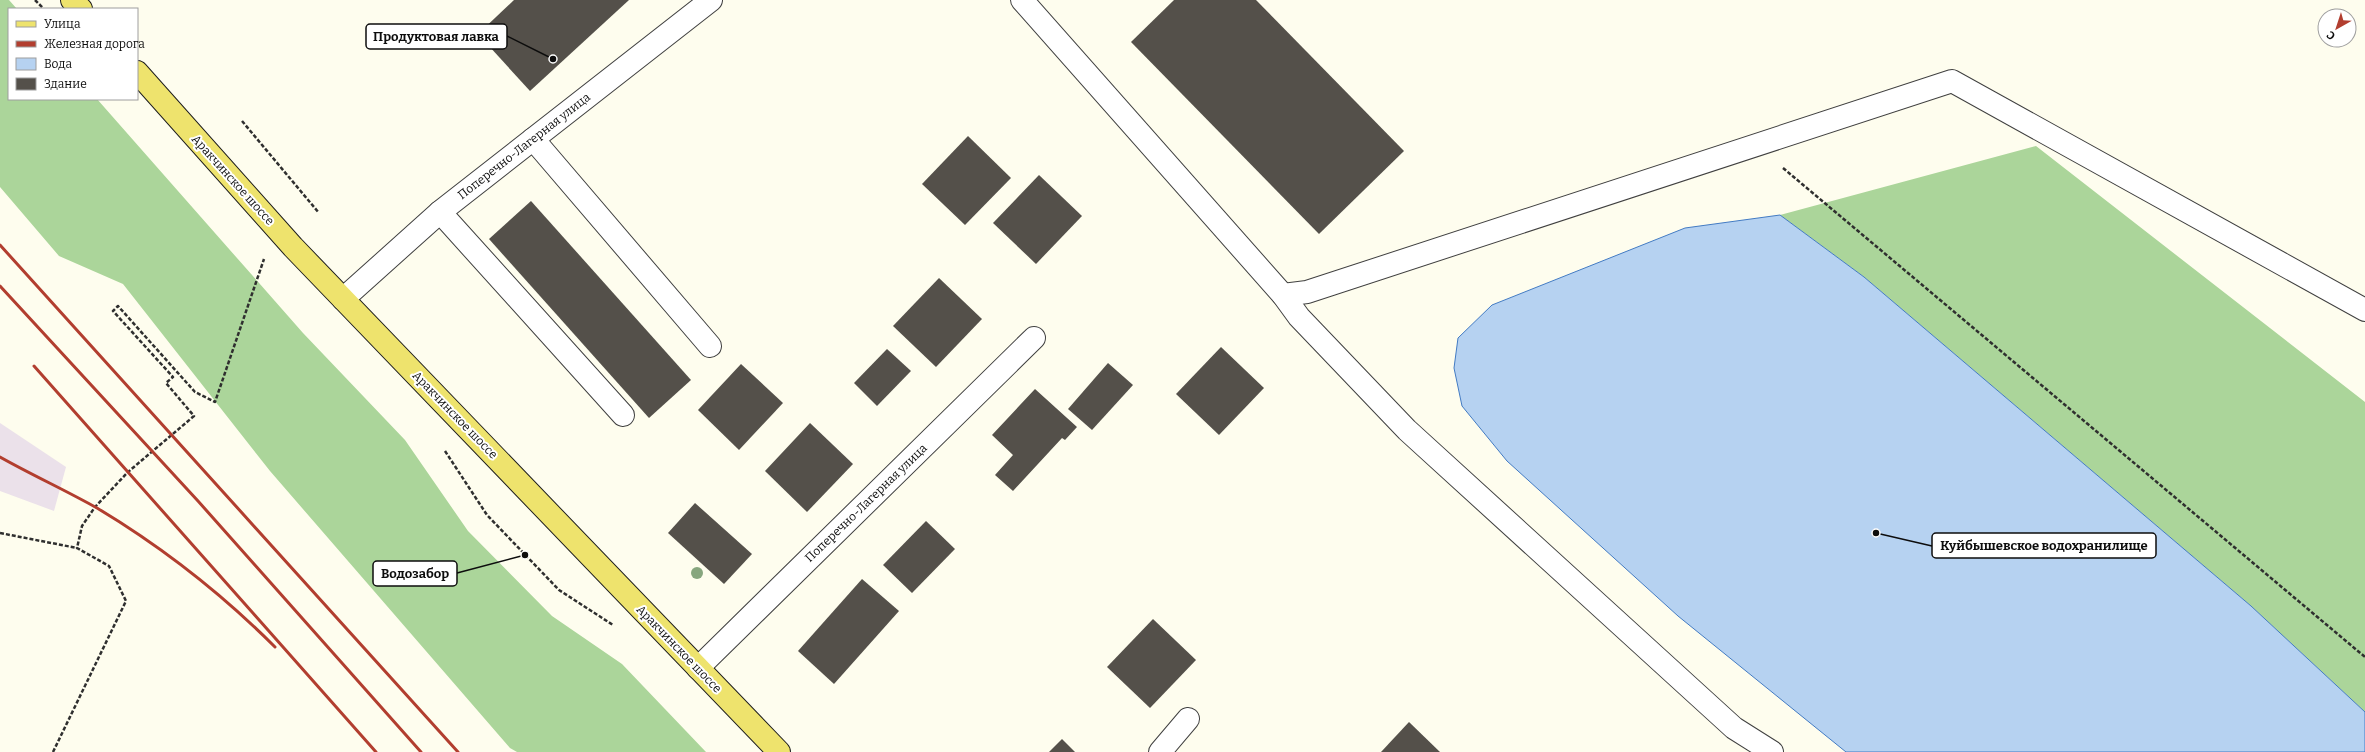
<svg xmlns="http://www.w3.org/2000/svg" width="2365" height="752" font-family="Bitter,serif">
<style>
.industrial{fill:#ebe1ea}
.forest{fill:#abd59a}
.water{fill:#b6d2f1;stroke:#437bc3}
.building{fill:#54504a}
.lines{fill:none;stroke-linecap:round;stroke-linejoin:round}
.minor-casing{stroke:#404040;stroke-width:24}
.major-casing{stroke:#1e1e1e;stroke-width:24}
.path{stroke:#2f2f2f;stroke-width:2.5;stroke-dasharray:4 2;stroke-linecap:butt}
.minor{stroke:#fff;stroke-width:22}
.major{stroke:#eee36d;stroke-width:22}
.rail{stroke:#b23e2f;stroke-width:3}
.tree{fill:#87a67e}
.labels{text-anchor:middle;stroke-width:4;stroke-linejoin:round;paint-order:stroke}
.street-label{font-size:12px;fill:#0d0d0d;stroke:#fff}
.leader{fill:none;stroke:#0d0d0d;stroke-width:1.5}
.callout-dot{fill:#0d0d0d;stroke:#fff;stroke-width:1.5}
.callout{fill:#fff;stroke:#0d0d0d;stroke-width:1.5}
.callout-label{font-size:13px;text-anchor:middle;font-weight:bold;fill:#0d0d0d}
</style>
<rect width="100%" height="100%" fill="#fefdee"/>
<!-- industrial -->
<polygon class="industrial" points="0,423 66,467 54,511 0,491"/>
<!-- forest -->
<g class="forest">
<polygon points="0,0 9,0 17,9 9,9 9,99 97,99 303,333 405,440 468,531 552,616 622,664 706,752 517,752 510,748 270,471 123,284 59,256 0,187"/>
<polygon points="2036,146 2365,402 2365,712 2251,606 1864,277 1780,215"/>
</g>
<!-- water -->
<polygon class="water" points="1780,215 1864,277 2251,606 2365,712 2365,752 1846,752 1678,616 1507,461 1462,406 1454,368 1458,338 1492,305 1685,228"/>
<!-- building -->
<g class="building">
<polygon points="514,0 629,0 530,91 478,34"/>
<polygon points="1174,0 1256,0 1404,151 1319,234 1131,42"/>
<polygon points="968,136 1011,178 965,225 922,184"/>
<polygon points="1039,175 1082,216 1036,264 993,223"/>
<polygon points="531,201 691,380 649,418 489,239"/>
<polygon points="939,278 982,319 936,367 893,326"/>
<polygon points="1221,347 1264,388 1219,435 1176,394"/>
<polygon points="887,349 911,371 877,406 854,383"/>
<polygon points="1108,363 1133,385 1092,430 1068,409"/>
<polygon points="741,364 783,403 739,450 698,410"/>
<polygon points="1035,389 1077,427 1065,440 1062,438 1013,491 995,475 1013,455 992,435"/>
<polygon points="810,423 853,464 807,512 765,471"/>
<polygon points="695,503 752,554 724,584 668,533"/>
<polygon points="926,521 955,549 912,593 883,565"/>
<polygon points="862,579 899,611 834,684 798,651"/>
<polygon points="1153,619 1196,660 1150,708 1107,667"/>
<polygon points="1409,722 1440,752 1381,752"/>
<polygon points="1062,739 1075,752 1049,752"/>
</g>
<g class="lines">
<!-- minor casing -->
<g class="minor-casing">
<g id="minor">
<polyline points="1022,0 1283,295 1299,317 1407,430 1734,728 1772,752"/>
<polyline points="533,139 710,346"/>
<polyline points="440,212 623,415"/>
<polyline points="1283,295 1307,292 1952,81 2365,310"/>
<polyline points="343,299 440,212 711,0"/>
<polyline points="698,668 1034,338"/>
<polyline points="1160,752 1188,719"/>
</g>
</g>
<!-- major casing -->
<g class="major-casing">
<g id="major">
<polyline points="72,0 81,9"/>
<polyline points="137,72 293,247 779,752"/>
</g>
</g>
<!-- path -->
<g class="path">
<polyline points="35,0 43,8"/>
<polyline points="242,121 319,213"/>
<polyline points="1783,168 2365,657"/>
<polyline points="445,451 487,515 559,590 613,625"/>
<polyline points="0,533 77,548"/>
<polyline points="53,752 126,601 109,566 77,548 82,526 95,507 128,472 194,416 166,383 173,377 113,311 118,306 195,392 215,402 264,259"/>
</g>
<!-- minor -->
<use href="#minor" class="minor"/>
<!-- major -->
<use href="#major" class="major"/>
<!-- rail -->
<g class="rail">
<polyline points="0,245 458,752"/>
<polyline points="0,286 198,501 421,752"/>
<polyline points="34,366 376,752"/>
<path d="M0 457C32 475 65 490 97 508 162 547 221 593 275 647"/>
</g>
</g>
<!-- trees -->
<circle class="tree" cx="697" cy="573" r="6"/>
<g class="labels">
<!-- street labels -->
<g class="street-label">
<text transform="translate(524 146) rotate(-38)" y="4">Поперечно-Лагерная улица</text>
<text transform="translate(233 180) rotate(48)" y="4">Аракчинское шоссе</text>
<text transform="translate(455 415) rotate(46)" y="4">Аракчинское шоссе</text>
<text transform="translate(866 503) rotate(-44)" y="4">Поперечно-Лагерная улица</text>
<text transform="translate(679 649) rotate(46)" y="4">Аракчинское шоссе</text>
</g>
</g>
<!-- callouts -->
<path class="leader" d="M553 59L507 36M1876 533L1932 546M525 555L457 573"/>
<g class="callout-dot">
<circle cx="553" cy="59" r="4"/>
<circle cx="1876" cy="533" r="4"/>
<circle cx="525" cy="555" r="4"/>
</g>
<g class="callout">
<rect x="366" y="24" width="141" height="25" rx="4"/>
<rect x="1932" y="533" width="224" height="25" rx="4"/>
<rect x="373" y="561" width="84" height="25" rx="4"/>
</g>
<g class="callout-label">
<text x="436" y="41">Продуктовая лавка</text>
<text x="2044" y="550">Куйбышевское водохранилище</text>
<text x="415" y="578">Водозабор</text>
</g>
<!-- legend -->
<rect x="8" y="8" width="130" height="92" fill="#ffffff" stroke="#9e9e9e"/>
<rect x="16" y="21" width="20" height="6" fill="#eee36d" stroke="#9e9e9e"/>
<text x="44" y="28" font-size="12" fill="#0d0d0d">Улица</text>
<rect x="16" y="41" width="20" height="6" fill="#b23e2f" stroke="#9e9e9e"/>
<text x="44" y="48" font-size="12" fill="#0d0d0d">Железная дорога</text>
<rect x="16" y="58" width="20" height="12" fill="#b6d2f1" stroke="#9e9e9e"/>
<text x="44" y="68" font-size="12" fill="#0d0d0d">Вода</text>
<rect x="16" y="78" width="20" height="12" fill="#54504a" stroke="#9e9e9e"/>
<text x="44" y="88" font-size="12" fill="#0d0d0d">Здание</text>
<!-- north arrow -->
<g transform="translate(2337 28) rotate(219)"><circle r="19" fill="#ffffff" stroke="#9e9e9e"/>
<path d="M0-3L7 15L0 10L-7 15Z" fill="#b23e2f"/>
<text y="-6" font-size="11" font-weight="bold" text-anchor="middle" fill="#0d0d0d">С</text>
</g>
</svg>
